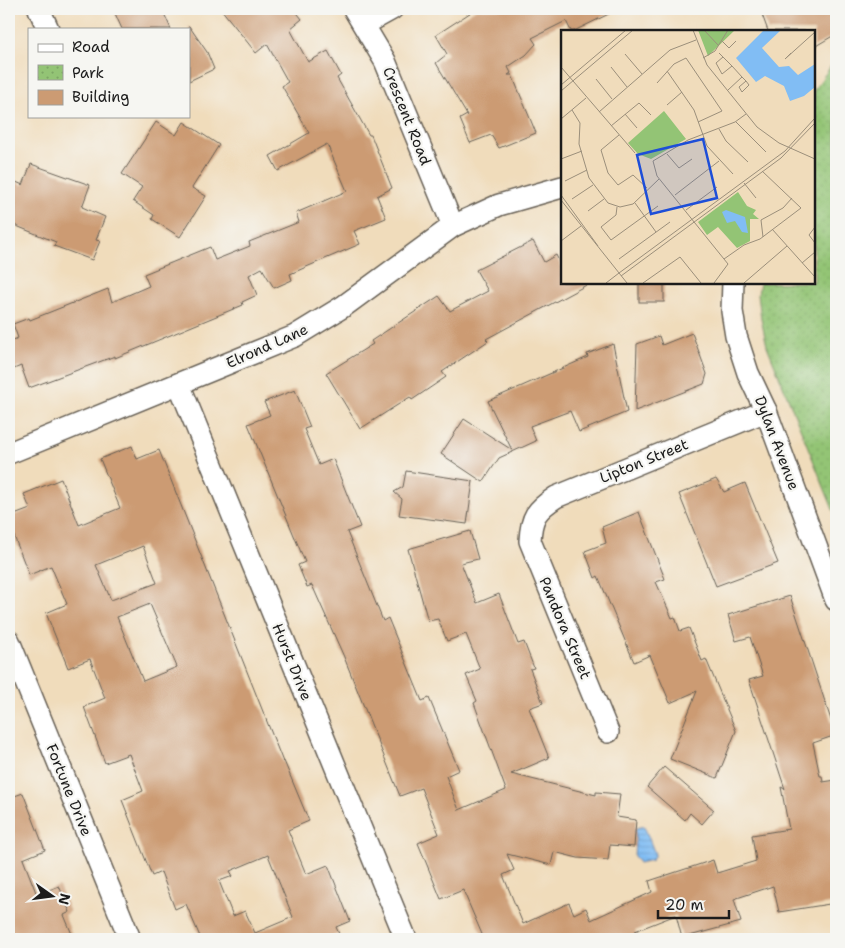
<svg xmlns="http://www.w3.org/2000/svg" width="845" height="948" font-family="'Shantell Sans',sans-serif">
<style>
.park{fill:url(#park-dots);stroke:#587048}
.water{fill:url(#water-rules);stroke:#4e6c88}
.building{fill:#cc9b73;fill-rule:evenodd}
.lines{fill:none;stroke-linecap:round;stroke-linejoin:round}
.minor-casing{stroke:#665f54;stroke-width:24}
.minor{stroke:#fff;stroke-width:21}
.labels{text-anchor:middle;stroke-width:4.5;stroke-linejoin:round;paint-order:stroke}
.street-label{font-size:15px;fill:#1c1c1c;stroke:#f6f6f2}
.inset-road{fill:none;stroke:#9b8f7b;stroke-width:1}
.view{fill:#1d4ed8;fill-opacity:0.15;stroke:#1d4ed8;stroke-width:2.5}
.inset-edge{fill:none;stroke:#1c1c1c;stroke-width:2.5}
</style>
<defs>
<pattern id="park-dots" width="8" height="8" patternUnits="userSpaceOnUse" patternTransform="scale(1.25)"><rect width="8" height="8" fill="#93c475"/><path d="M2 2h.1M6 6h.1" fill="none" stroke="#7ea865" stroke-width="1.8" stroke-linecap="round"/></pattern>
<pattern id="water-rules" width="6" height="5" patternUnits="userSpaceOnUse" patternTransform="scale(1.25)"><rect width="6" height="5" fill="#81bdf4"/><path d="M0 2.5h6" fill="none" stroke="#6fa2d1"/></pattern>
</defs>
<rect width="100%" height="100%" fill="#f6f6f2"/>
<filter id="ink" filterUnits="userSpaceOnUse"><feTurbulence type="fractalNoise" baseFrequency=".02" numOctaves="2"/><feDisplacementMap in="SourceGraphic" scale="10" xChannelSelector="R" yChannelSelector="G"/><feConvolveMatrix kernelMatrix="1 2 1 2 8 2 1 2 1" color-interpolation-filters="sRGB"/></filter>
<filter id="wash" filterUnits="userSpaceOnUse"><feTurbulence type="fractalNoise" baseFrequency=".0096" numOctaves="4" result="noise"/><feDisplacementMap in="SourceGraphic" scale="20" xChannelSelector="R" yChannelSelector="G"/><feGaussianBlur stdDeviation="1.12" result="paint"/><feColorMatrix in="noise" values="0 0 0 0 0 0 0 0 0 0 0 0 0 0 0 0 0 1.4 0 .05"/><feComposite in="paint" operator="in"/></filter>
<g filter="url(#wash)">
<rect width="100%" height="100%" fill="#f0dcbb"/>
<!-- park -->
<polygon class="park" points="836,59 836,517 767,346 761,319 758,294 760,283 814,282 814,90"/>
<!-- water -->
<polygon class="water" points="644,826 655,854 652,860 639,863 634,856 636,828"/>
<g id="blocks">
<!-- building -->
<g class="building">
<polygon points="113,9 162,9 171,29 122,29"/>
<polygon points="221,9 294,9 302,19 290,29 308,62 328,51 341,75 337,78 369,135 371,135 392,188 377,196 386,218 354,231 360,244 290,274 292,280 274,288 262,268 249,275 257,295 242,302 243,305 115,358 115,356 29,388 21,366 9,371 9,342 18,338 13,324 29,318 30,320 108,289 112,302 149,286 144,274 210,247 215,260 250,246 249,242 299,222 296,213 347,191 327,144 278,171 270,156 309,133 282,86 288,82 267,44 256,53"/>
<polygon points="476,9 619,9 574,31 571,31 566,21 532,38 536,44 526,55 508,67 511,73 508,75 512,75 536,133 499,148 491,135 470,143 460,119 467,115 436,63 447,54 436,35"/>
<polygon points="760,9 829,9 836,21 836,34 814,47 814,31 768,31"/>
<polygon points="189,26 207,52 214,69 189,81"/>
<polygon points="156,122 176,135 184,122 219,145 192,188 206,196 180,237 152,219 154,215 133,201 142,187 122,174"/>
<polygon points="31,164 90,185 82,207 105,217 96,240 100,241 92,260 54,246 56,242 9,223 9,179 23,185"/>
<polygon points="533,241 544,262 556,255 562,267 562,282 592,282 486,339 488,341 442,372 446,377 412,400 410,397 360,429 326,373 373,344 371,341 439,296 450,311 488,291 476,270"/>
<rect x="639" y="282" width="25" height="20"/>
<polygon points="692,333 707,374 704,384 635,411 637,344 659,336 662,345"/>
<polygon points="613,344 627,412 579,432 570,411 530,426 536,441 499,458 483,482 441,454 464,419 512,450 488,401 588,357 587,354"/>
<polygon points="295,390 310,427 304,429 319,465 333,459 360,527 347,532 383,621 388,618 422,701 429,698 459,770 446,776 459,810 506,790 474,703 477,701 466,675 480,669 466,634 447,641 438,619 428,621 408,549 470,531 478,559 461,563 477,603 499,594 518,644 524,642 534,668 530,669 543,703 529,708 549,758 511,774 596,795 596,792 620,794 617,817 636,820 634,847 610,845 608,860 578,858 554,852 551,865 507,854 514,870 503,875 523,924 569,903 574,914 586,908 591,920 652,892 649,881 713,860 717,873 756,861 752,835 789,829 781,787 785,789 749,680 763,676 750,637 736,641 728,615 790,596 836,735 813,743 820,776 822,776 823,782 836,780 836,903 779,912 773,886 734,899 741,922 682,938 676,915 635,931 639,939 484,939 463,890 441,899 418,843 439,834 421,788 400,796 344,657 312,585 307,587 298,565 305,562 248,424 270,415 264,402"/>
<path d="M132 446 137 459 159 450 283 762 284 761 309 821 288 830 306 874 328 865 350 921 336 927 339 934 326 939H201L186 904 175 909 161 872 152 876 122 800 143 791 129 754 105 763 84 707 105 698 90 659 68 668 46 613 67 604 51 566 29 575 9 523V517L30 509 24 494 61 479 79 525 120 508 100 459ZM143 546 157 583 111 600 96 565ZM150 604 177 667 143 681 117 617ZM268 855 293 917 255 933 245 911 233 916 219 881 233 876 230 871Z"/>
<polygon points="406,471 473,481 467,524 399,515 402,499 394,492 403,487"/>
<polygon points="716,479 724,492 745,483 778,563 716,586 679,494"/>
<polygon points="639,512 665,579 656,582 672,618 675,617 680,631 689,628 702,661 706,659 736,731 717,778 670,759 697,691 670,703 650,655 634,662 598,576 595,578 585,551 606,543 602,527"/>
<polygon points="664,767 714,810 702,824 690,813 685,820 647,787"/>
<polygon points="23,793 45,850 23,859 37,895 59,886 70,912 64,915 74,939 9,939 9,798"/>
</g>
</g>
</g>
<g filter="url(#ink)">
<use href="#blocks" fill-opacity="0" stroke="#665f54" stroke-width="1"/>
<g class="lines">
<!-- minor casing -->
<g class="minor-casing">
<g id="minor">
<polyline points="39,9 48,29"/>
<polyline points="354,9 385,61 453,226"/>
<polyline points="365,24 392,9"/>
<polyline points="733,282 732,311 736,336 748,373 766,411 836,600"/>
<polyline points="179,384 406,939"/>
<polyline points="9,453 295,336 344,306 453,226 499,205 562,187"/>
<polyline points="9,641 130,939"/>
<path d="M608 732 530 541C531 517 536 510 556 497L766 411"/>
</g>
</g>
<!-- minor -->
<use href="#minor" class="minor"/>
</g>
</g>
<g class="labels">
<!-- street labels -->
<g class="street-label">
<text transform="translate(407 116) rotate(68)" y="5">Crescent Road</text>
<text transform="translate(267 346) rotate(-24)" y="5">Elrond Lane</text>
<text transform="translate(777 443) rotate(69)" y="5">Dylan Avenue</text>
<text transform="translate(644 461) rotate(-22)" y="5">Lipton Street</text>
<text transform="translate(565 628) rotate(67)" y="5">Pandora Street</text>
<text transform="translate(292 662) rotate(68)" y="5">Hurst Drive</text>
<text transform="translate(69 790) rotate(68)" y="5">Fortune Drive</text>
</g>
</g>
<!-- overview -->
<g transform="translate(561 30)">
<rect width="254" height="254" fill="#f0dcbb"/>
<path d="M137 0H174L147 26ZM103 81 125 109 90 129 77 124 67 113ZM177 162 186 176 195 180 192 184 198 189H189V211L176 218 157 197 146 205 137 192Z" fill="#93c475"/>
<path d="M203 0H220L201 18 218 37 228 36 237 45 254 34V57L243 66 229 71 223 56 204 46 195 52 175 28ZM165 180 184 187 187 203 181 202 174 191 166 193 161 182Z" fill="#81bdf4"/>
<path class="inset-road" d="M132 0 146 35 196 97 218 113 254 129M143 0 157 15M160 10 168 18 175 11M158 23 171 36 181 47 185 51 188 55 181 62 178 57 185 51M230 23 224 29 254 2M64 24 81 44M162 27 155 33 161 44 171 36M142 28 154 21 167 0M0 37 74 123M50 37 66 57M106 41 133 80 146 116 172 144M35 49 51 69M96 53 113 34 125 28 161 81 137 92M0 55 65 0M167 60 181 47M0 61 72 0M106 75 121 62M11 80 19 93 18 114 28 148 47 173 59 177 72 174 98 149M38 82 109 20 135 10M64 84 76 98M0 89 25 68M175 92 205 122M50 96 78 73 90 85M158 99 165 111 187 132M58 105 40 120 47 143 57 155 72 145 86 158M106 124 118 138 131 129M0 129 21 121M4 151 26 140M183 153 195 168M0 165 37 216M114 165 158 131M11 169 32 155M0 170 66 253M74 173 95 202M56 177 55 185 40 197 50 210 97 176M125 180 156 157M27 181 43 169M254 197 248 205 254 213M211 199 254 247M202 207 200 190 222 178 231 168M0 211 20 196M58 229 109 192M163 229 183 215 199 209 240 178 201 141M241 233 254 222M58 243 224 121 254 88M60 246 220 128 254 93M45 253 58 243M82 253 119 227 140 253M153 253 167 234 96 146 92 131 127 110 174 92 185 84M183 253 226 216"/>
<path class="view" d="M142 109 156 168 90 184 76 125Z"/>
<rect width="254" height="254" class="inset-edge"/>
</g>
<!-- margin -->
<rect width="845" height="948" fill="none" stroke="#f6f6f2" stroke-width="30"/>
<!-- legend -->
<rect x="28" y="28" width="162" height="90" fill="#f6f6f2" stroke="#9f9f9c"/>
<rect x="38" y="44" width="25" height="8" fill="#ffffff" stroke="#9f9f9c"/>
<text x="72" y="52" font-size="15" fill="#1c1c1c">Road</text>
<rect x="38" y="65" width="25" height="15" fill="url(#park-dots)" stroke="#9f9f9c"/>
<text x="72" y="78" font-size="15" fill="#1c1c1c">Park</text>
<rect x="38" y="90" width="25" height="15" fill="#cc9b73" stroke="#9f9f9c"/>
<text x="72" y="102" font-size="15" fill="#1c1c1c">Building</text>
<!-- north arrow -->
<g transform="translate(52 896) rotate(104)" stroke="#f6f6f2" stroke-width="4" paint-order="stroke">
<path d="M0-4L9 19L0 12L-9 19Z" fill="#1c1c1c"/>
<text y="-8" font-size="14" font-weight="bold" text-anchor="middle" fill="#1c1c1c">N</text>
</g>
<!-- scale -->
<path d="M658 910v8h71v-8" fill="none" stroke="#1c1c1c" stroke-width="2.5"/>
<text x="665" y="910" font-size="15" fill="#1c1c1c" stroke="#f6f6f2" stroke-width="4" paint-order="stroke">20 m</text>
</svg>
